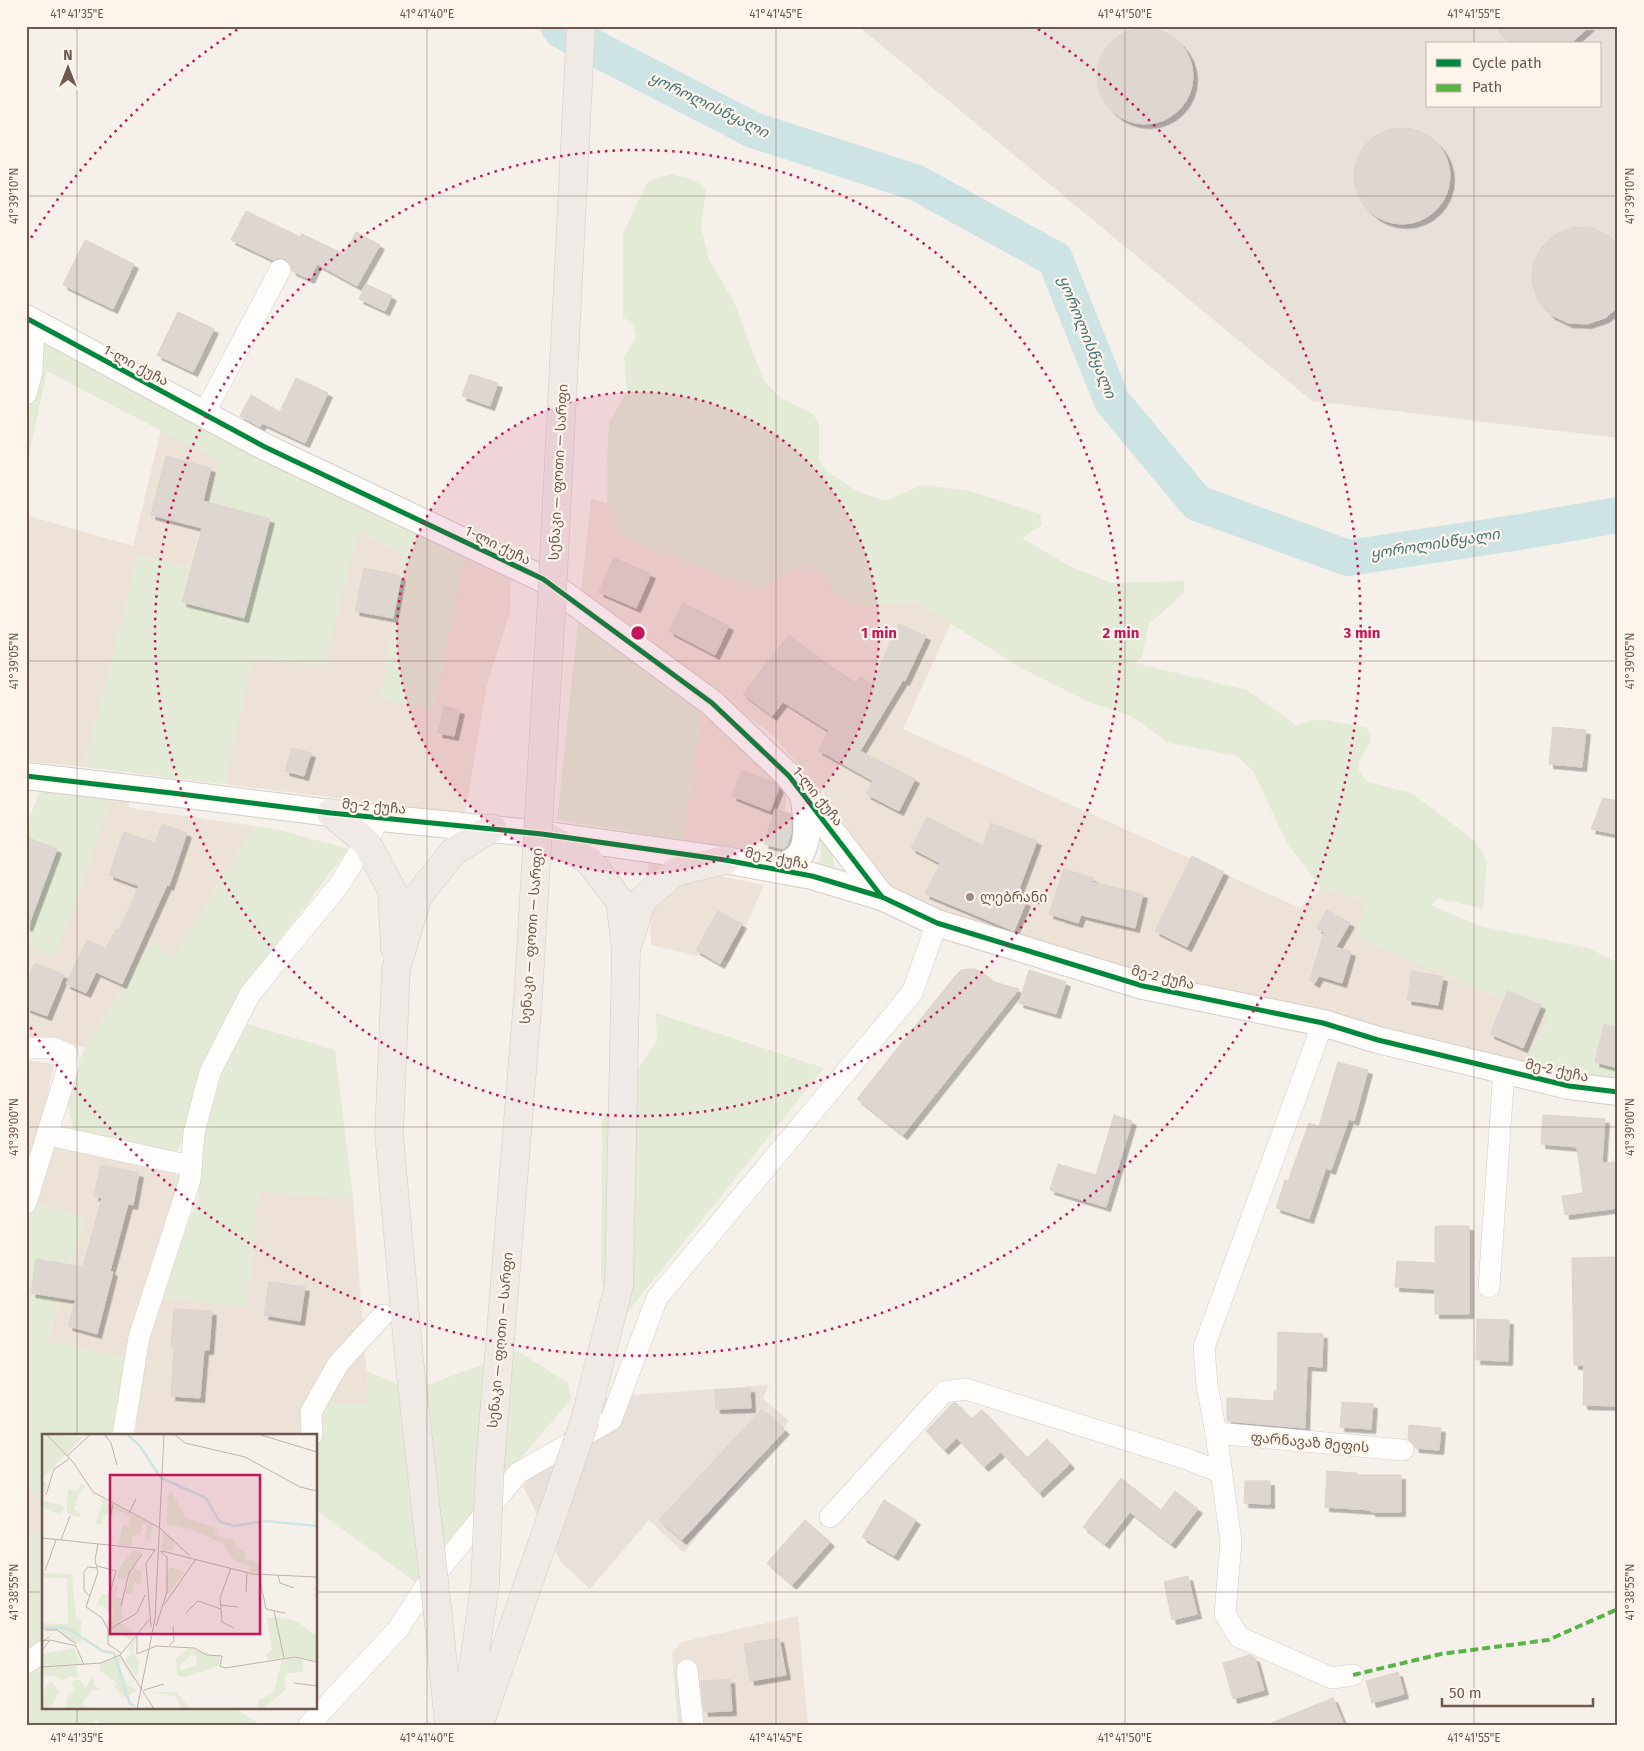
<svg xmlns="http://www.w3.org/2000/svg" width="1644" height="1751" font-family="'Fira Sans','Noto Sans Georgian',sans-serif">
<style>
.residential{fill:#ede2d8}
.industrial{fill:#e7e0db;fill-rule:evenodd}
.green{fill:#e3ead6}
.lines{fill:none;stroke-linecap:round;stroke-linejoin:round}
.river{stroke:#cee3e3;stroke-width:36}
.building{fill:#ded6d0;stroke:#ddd3cd;filter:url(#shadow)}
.minor-casing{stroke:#d4cdc8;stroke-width:22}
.tertiary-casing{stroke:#d4cdc8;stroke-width:28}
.trunk-casing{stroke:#d3cbc7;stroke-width:29}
.minor{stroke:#fefdfc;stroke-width:21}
.tertiary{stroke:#fefdfc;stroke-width:26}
.trunk{stroke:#f0eae6;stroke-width:28}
.trunk-bridge-casing{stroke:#d3cbc7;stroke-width:29;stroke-linecap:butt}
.trunk-bridge{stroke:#f0eae6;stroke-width:28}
.quiet{stroke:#59b447;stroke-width:4;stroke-dasharray:8 4;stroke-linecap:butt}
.cycleway-casing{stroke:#fdf5eb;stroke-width:8}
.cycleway{stroke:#00873e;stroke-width:5}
.ticks{fill:none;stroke:#6f584e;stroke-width:1;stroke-opacity:0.45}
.ring{fill:none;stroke:#c2185b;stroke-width:2.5;stroke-dasharray:2.5 5}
.poi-dot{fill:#9e8d85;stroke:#fdf5eb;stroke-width:2}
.labels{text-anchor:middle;stroke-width:4.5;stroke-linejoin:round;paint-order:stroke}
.street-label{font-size:14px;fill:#6f584e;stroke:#fdf5eb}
.poi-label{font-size:14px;fill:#6f584e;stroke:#fdf5eb;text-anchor:start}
.water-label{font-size:15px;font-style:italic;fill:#47737a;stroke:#fdf5eb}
.inset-river{fill:none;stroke:#cee3e3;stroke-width:2.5}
.inset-road{fill:none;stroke:#bfb3ac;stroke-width:1}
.view{fill:#c2185b;fill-opacity:0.15;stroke:#c2185b;stroke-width:2.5}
.inset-edge{fill:none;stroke:#6f584e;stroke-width:2.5}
.centre{fill:#c2185b;stroke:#fdf5eb;stroke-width:2.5}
.ring-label{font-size:15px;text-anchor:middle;font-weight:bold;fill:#c2185b;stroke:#fdf5eb;stroke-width:4.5;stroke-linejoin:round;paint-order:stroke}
.neatline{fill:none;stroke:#6f584e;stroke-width:2}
.ticks-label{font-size:12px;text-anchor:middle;fill:#6f584e}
</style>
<defs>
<filter id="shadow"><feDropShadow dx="4.5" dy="4.5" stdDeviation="0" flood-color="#0004"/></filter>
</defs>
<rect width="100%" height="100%" fill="#f5f0ea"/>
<!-- residential -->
<g class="residential">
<polygon points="161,430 219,460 189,567 138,555 84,767 26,761 26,515 133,546"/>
<polygon points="591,499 607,503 620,536 779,575 802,565 822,573 837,595 858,606 916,602 951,623 903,729 1300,908 1321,888 1367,901 1357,933 1494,996 1537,1003 1548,1022 1520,1068 1174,982 960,918 886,886 823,792 771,734 581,594"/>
<polygon points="358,530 403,554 382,698 433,710 464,556 511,576 510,612 487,685 465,814 224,784 252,659 324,664"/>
<polygon points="702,710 779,781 786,796 785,818 772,837 741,851 682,840"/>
<polygon points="113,795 128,798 130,808 254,826 173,958 152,941 85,1047 26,1039 26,944 55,958"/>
<polygon points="648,862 764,885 729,963 651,945"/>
<polygon points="26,1060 54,1064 37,1144 186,1173 128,1358 47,1341 85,1218 26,1200"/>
<polygon points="258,1191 353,1199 369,1403 300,1404 302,1435 135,1435 143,1343 160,1298 246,1306"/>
<polygon points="26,1485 44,1502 44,1525 26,1541"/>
<polygon points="798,1616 808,1725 678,1725 672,1653 681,1642"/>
</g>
<!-- industrial -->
<g class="industrial">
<path d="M858 26H1618V438L1312 401ZM1428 44H1600V106H1428Z"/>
<polygon points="769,1385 763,1398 789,1421 684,1553 649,1520 590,1589 561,1562 523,1486 593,1398"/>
</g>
<!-- green -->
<g class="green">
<polygon points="671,174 698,181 706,190 701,226 709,260 734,302 763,379 779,397 813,414 819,424 819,460 826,471 859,492 885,501 922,485 970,491 1040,514 1042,525 1022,538 1075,569 1112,583 1184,581 1184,593 1149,624 1142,656 1135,663 1247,690 1296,725 1319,719 1367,728 1371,740 1359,760 1359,771 1366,781 1413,794 1474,840 1487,861 1483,909 1438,898 1431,905 1482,927 1589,948 1618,963 1618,1081 1520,1068 1548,1023 1537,1003 1494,996 1365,941 1357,933 1367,901 1321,888 1288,845 1253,771 1237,756 1169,743 1131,716 1089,702 1023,669 916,602 858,606 837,595 822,573 802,565 779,575 761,591 620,536 607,503 607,459 609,423 627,391 624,357 636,337 633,325 623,317 623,233 648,181"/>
<polygon points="26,331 464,556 433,710 381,698 403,554 359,530 324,665 252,659 224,784 84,767 138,554 189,567 219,461 47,371 28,458 26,458"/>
<polygon points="578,622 620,648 702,710 682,840 557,820"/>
<polygon points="40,791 113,795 55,958 26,944 26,826"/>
<polygon points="254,826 283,831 348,849 237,997 184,1139 175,1155 74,1134 66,1095 85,1047 152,941 173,958"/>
<path d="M820 839H825L833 853 834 868 826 873 813 867C824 859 821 851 820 839Z"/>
<polygon points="656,1013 824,1068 614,1329 601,1281 602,1120 657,1041"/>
<polygon points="247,1024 335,1050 353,1199 258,1191 246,1306 160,1298 198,1198 203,1133 223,1070"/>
<polygon points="26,1200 85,1218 47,1340 128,1358 117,1435 44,1435 44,1502 26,1485"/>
<polygon points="518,1351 568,1383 571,1399 415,1582 316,1510 316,1435 302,1435 300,1404 368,1403 367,1371 412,1391"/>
<polygon points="44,1525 44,1707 233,1707 261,1725 102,1725 96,1720 91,1725 26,1725 26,1541"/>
</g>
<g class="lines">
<!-- river -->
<polyline class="river" points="558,26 562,31 753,130 917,183 1055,259 1112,401 1197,503 1348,558 1520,532 1618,515"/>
</g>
<!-- building -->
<g class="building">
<polygon points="1494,26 1590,26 1570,44 1510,44"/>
<circle cx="1145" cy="76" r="48"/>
<circle cx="1402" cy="176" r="48"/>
<polygon points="246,211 300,237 302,234 344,254 356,232 380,245 357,286 317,264 310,279 292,271 291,264 285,259 279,258 273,260 231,240"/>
<polygon points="1574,227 1593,228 1610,237 1618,245 1618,307 1605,318 1587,324 1568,323 1551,315 1538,301 1532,283 1533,264 1542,247 1556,234"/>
<polygon points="85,240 134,264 113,309 63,285"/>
<polygon points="366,284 392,296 385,311 359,299"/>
<polygon points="178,312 214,329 193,372 157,355"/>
<polygon points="470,374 498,383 490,406 462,396"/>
<polygon points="296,378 328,393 305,443 262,423 260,427 240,416 251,395 280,412"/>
<polygon points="166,456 211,468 203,501 270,519 244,618 182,602 202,528 151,515"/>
<polygon points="614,558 651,574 636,608 599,592"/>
<polygon points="364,568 401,576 393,618 355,611"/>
<polygon points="683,603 729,626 715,655 669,631"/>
<polygon points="899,624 926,636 905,681 903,680 860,751 915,779 899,811 866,794 873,781 818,750 829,731 783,702 772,716 743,694 789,635 826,663 856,683 860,677 872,684"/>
<polygon points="444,706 460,710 454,736 438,733"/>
<polygon points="1553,727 1586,730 1582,767 1549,764"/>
<polygon points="292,748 311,753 304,776 285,771"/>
<polygon points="742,770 775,783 779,788 770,811 732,796"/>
<polygon points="1603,798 1618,801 1618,826 1616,834 1591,829"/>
<polygon points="775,809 791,814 791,833 787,846 784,849 764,844"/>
<polygon points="927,817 983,846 991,823 1037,841 1016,897 1026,902 1014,931 925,894 940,863 911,848"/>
<polygon points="162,824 187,833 169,886 167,885 122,984 96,972 86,993 66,984 87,940 106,949 116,929 119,930 139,886 109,875 124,832 155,843"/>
<polygon points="26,837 57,849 28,927 26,926"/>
<polygon points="1192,856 1224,872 1187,947 1155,931"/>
<polygon points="1064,869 1093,878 1092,882 1143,894 1135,928 1081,915 1078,923 1049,914"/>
<polygon points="1327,910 1350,923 1336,947 1351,952 1342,983 1319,976 1315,983 1310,980 1324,932 1317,928"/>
<polygon points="718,911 742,924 720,964 696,950"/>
<polygon points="35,963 64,975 47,1016 26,1008 26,983"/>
<polygon points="968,969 975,969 982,972 994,982 1019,989 903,1135 857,1099 956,975 961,970"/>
<polygon points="1029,970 1066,982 1056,1014 1019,1003"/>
<polygon points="1412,971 1443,977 1438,1005 1407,1000"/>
<polygon points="1508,991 1541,1005 1523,1048 1490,1034"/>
<polygon points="1604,1024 1618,1028 1618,1068 1595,1062"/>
<polygon points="1338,1062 1368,1070 1354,1121 1349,1119 1331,1170 1326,1168 1309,1219 1276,1208 1285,1180 1288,1181 1309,1123 1319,1126"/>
<polygon points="1114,1115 1132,1121 1106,1207 1050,1190 1058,1164 1096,1175"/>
<polygon points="1543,1115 1605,1119 1602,1163 1615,1162 1618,1179 1618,1208 1565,1215 1562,1196 1583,1193 1577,1147 1541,1144"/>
<polygon points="101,1165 139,1173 133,1205 128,1204 110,1271 113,1272 97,1334 68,1326 76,1300 31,1293 36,1259 83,1267 102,1198 94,1196"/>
<polygon points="1435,1226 1469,1226 1469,1314 1435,1314 1435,1289 1395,1287 1397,1261 1435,1263"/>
<polygon points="1617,1257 1618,1406 1583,1405 1584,1365 1574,1365 1572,1258"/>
<polygon points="269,1282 305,1287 300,1321 264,1315"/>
<polygon points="174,1309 212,1311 209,1350 204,1350 200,1398 171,1396 174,1347 171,1347"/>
<polygon points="1477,1319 1509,1320 1508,1361 1476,1360"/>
<polygon points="1278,1332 1323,1334 1322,1367 1307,1366 1305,1428 1227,1421 1227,1398 1274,1401 1274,1391 1277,1391"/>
<polygon points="750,1388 751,1408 716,1409 715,1390"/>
<polygon points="1342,1402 1373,1404 1371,1429 1340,1427"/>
<polygon points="953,1403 956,1403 971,1419 982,1410 1027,1458 1047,1439 1070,1464 1039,1493 1001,1452 984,1467 957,1438 944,1450 926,1431"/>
<polygon points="762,1409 785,1430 682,1540 659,1520"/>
<polygon points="1409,1425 1441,1428 1439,1450 1415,1448 1414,1444 1408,1439"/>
<polygon points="1327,1471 1357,1473 1356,1475 1401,1475 1401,1512 1371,1512 1371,1510 1325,1507"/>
<polygon points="1121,1478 1161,1510 1175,1491 1198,1509 1171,1544 1130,1512 1105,1544 1083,1527"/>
<polygon points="1245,1481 1270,1481 1270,1504 1244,1503"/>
<polygon points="884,1500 916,1520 894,1556 862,1537"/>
<polygon points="805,1520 830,1542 792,1585 767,1563"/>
<polygon points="1188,1576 1197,1614 1172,1620 1164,1582"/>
<polygon points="779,1638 786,1675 750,1681 744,1644"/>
<polygon points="1249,1655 1255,1658 1264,1690 1233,1699 1223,1663"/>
<polygon points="1398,1672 1404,1694 1372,1703 1366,1681"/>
<polygon points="730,1679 732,1711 704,1712 701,1681"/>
<polygon points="1333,1698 1344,1725 1269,1725 1269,1724"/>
</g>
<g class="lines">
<!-- minor casing -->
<g class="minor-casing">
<g id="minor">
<polyline points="26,394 32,371 34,322"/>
<polyline points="204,414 280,270"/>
<polyline points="1323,1023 1204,1347 1207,1385 1216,1433 1231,1541 1225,1614 1239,1637 1332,1678 1353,1675"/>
<polyline points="26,1048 53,1048 67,1054 69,1064 26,1203"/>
<polyline points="49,1135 191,1166"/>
<polyline points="1489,1287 1504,1070"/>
<polyline points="1216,1433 1403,1450"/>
<polyline points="123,1435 139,1337 190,1180 194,1133 210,1072 250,994 339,885 373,830"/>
<polyline points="312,1435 311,1412 338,1364 383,1315"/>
<polyline points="830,1517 944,1392 966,1389 1187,1459 1222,1473"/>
<polyline points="26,1663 44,1651"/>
<polyline points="687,1670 693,1725"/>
<polyline points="309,1725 398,1629 425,1587 518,1473 611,1420 657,1298 912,993 937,923"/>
</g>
</g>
<!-- tertiary casing -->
<g class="tertiary-casing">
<g id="tertiary">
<polyline points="26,318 265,447 543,579 712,703 789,776 882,897"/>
<polyline points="26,776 172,793 331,813 542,834 725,860 812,876 882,897 937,923 1143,986 1323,1023 1378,1040 1569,1086 1618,1092"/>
<path d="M779 870C785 866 793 862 798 857 812 842 805 810 803 792"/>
</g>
</g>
<!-- trunk casing -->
<g class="trunk-casing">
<g id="trunk">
<polyline points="331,813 366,842 392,890 395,949"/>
<polyline points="542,834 589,861 620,901 626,951 619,1285 585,1420"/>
<polyline points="628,943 642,900 675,872 725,860"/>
<polyline points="490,1465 528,998"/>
<polyline points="427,1520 409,1358 389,1134 396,969 418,896 454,851 492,828"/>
<polyline points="438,1615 449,1725"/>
<polyline points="465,1725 485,1584"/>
<polyline points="479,1725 555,1507"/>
</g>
</g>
<!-- minor -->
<use href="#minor" class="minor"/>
<!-- tertiary -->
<use href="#tertiary" class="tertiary"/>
<!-- trunk -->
<use href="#trunk" class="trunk"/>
<!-- trunk-bridge casing -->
<g class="trunk-bridge-casing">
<g id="trunk-bridge">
<polyline points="528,998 552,597 581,26"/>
<polyline points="555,1507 585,1420"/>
<polyline points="427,1520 438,1615"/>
<polyline points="485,1584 490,1465"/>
</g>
</g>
<!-- trunk-bridge -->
<use href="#trunk-bridge" class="trunk-bridge"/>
<!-- quiet -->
<polyline class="quiet" points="1353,1675 1441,1654 1548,1640 1618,1609"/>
<!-- cycleway casing -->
<g class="cycleway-casing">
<g id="cycleway">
<polyline points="26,318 265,447 543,579 712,703 789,776 882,897"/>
<polyline points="26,776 172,793 331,813 542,834 725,860 812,876 882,897 937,923 1143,986 1323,1023 1378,1040 1569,1086 1618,1092"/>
</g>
</g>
<!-- cycleway -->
<use href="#cycleway" class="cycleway"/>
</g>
<!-- ticks -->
<path class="ticks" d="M77 26V1435M427 26V1725M776 26V1725M1125 26V1725M1474 26V44M1474 106V1725M26 196H1618M26 661H1618M26 1127H1618M26 1592H44M316 1592H1618M77 1707V1725"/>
<!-- distance rings -->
<circle cx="638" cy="633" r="241" fill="#c2185b" fill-opacity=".12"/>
<g class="ring">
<circle cx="638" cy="633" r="241"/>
<circle cx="638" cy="633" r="483"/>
<path d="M27 244A724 724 0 0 1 238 29M1038 29A724 724 0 1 1 27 1022"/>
</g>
<!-- markers -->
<circle class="poi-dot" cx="970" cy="897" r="5"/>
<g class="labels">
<!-- street labels -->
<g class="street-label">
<text transform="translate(136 365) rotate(28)" y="5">1-ლი ქუჩა</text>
<text transform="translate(558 472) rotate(-87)" y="5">სენაკი — ფოთი — სარფი</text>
<text transform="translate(498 545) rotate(26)" y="5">1-ლი ქუჩა</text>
<text transform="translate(818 796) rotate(51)" y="5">1-ლი ქუჩა</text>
<text transform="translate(374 806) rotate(5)" y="5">მე-2 ქუჩა</text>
<text transform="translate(777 858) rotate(11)" y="5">მე-2 ქუჩა</text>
<text transform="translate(531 936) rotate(-86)" y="5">სენაკი — ფოთი — სარფი</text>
<text transform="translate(1163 977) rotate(13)" y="5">მე-2 ქუჩა</text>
<text transform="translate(1557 1070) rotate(12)" y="5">მე-2 ქუჩა</text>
<text transform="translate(500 1340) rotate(-85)" y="5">სენაკი — ფოთი — სარფი</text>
<text transform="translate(1310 1442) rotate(5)" y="5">ფარნავაზ მეფის</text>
</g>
<!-- poi labels -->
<g class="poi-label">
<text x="980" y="902">ლებრანი</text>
</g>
<!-- water labels -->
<g class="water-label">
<text transform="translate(709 105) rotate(26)" y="5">ყოროლისწყალი</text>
<text transform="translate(1087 337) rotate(68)" y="5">ყოროლისწყალი</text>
<text transform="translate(1435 544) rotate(-9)" y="5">ყოროლისწყალი</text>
</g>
</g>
<!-- overview -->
<g transform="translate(42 1434)">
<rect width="275" height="275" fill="#f5f0ea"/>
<path d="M0 0 41 3 0 45ZM0 46 5 50 0 66 22 72 19 81 2 74 0 77ZM40 50 44 52 37 59 32 76 39 79 37 84 25 79V65L27 55 34 57ZM129 57 144 84 176 94 172 101 193 107V112L204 119 203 124 199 123 217 129 219 139 207 138 208 132 193 127 181 110 152 96 125 90V62ZM58 64 111 91 108 106 103 105 105 91 101 89 98 101H91L89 112 76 111 81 91 86 92 88 83 73 75 71 83 62 80 59 91 53 89 61 69ZM121 98 132 106 130 117 119 116ZM91 116 100 118 84 146 75 144 76 136ZM128 133 143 138 124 162 123 143ZM91 134 99 137 100 150 92 149 91 160 83 159ZM0 139 30 140 34 185 39 186V210L27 207 16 196H0V189L26 190 25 144H0ZM70 150 76 152 73 163 80 165 79 179 82 183 76 188 94 199 88 206 77 198 67 205 63 188 73 179 70 176 66 178 61 171 54 172 60 160 66 161ZM234 183 252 186 275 202V227L252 222 226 226 224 221 230 215 225 184ZM94 204 91 217 97 228 95 244 83 226 90 219 85 214ZM32 214 40 230 14 231 35 232V243L27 242 19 247 18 243 0 241V215L2 220ZM147 214 178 223 177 232 143 243 135 241 134 224ZM150 220 155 224 154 232 141 236 136 233ZM78 222 93 245 86 251 95 256 83 264 72 253 75 249 58 237V229ZM78 226 91 245 85 250 79 236ZM253 224 261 226V238L247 239 242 245 244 255 221 275H215L216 267 232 257 240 226ZM51 242 53 252 61 256H50L39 271 55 275H23L27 259 33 258 29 247 38 246 44 254ZM9 247 17 258 8 275H0V258ZM109 258H134L149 275H139L134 262Z" fill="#e3ead6" fill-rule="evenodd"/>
<path class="inset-river" d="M85 0 98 12 119 44 164 64 177 87 191 92 223 87 275 92M0 194H25L61 217 72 219 84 259 88 270 93 272"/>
<path class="inset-road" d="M4 0 31 28 51 58 118 94 148 122M62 0 69 9 75 31M132 0 143 9 203 23 258 53 275 57M216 0 275 18M25 22 49 0M4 61 12 35 27 25M87 79 94 65M67 91 71 70M0 104 114 116M19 106 28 82M56 110 53 126 56 138 44 173 60 184 66 196V210L79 219M120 117 211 140 275 143M55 132 74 137 67 162M189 134 178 164 180 188 192 194M3 137 14 106M217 141 224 175 243 179M236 141 238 149 252 154M204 158 205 138M47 162 42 156V138L46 133 55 134M122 171 154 125M179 171 196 173M79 172 87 139 100 120M232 177 242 224M144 179 156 167 179 175M107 186 78 221 112 275M114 192 125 158V123L118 117M109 193 104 129 113 116M3 196H15L34 210M66 196 95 179 103 161M95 200V220L114 212 152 214 165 221 180 222 178 232 183 234 253 223 275 228M8 206 34 212 42 231M127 211 132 207 131 193M1 215 8 206 1 207 7 203M0 233 59 229 78 221M252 249 275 252M102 256 122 250M95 275 113 185 122 0"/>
<path class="view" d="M68 41H218V200H68Z"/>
<rect width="275" height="275" class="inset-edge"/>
</g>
<circle cx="638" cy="633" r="8" class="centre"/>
<g class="ring-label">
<text x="879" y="638">1 min</text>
<text x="1121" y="638">2 min</text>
<text x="1362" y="638">3 min</text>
</g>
<!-- border -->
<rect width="1644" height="1751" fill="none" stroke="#fdf5eb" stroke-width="55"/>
<!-- legend -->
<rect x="1426" y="42" width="175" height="65" fill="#fdf5eb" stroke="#c4b6ac"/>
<rect x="1436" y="59" width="25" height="8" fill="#00873e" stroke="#c4b6ac"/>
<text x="1472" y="68" font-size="15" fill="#6f584e">Cycle path</text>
<rect x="1436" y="84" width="25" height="8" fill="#59b447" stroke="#c4b6ac"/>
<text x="1472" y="92" font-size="15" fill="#6f584e">Path</text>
<!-- north arrow -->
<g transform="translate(68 68)" stroke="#fdf5eb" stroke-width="4" paint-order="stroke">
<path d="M0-4L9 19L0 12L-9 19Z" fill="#6f584e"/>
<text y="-8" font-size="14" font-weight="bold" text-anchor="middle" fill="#6f584e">N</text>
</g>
<!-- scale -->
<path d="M1442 1698v8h151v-8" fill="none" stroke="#6f584e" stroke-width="2.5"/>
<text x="1449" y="1698" font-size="15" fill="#6f584e" stroke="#fdf5eb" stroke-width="4" paint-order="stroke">50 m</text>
<rect x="28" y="28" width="1588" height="1696" class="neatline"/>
<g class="ticks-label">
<text x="77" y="18">41°41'35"E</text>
<text x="427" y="18">41°41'40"E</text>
<text x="776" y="18">41°41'45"E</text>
<text x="1125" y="18">41°41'50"E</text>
<text x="1474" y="18">41°41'55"E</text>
<text transform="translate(14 196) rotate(-90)" y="4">41°39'10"N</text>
<text transform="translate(1630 196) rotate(-90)" y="4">41°39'10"N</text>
<text transform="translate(14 661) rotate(-90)" y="4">41°39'05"N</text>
<text transform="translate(1630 661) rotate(-90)" y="4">41°39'05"N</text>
<text transform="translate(14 1127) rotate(-90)" y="4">41°39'00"N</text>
<text transform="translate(1630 1127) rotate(-90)" y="4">41°39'00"N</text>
<text transform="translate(14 1592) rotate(-90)" y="4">41°38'55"N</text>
<text transform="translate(1630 1592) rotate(-90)" y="4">41°38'55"N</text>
<text x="77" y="1742">41°41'35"E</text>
<text x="427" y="1742">41°41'40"E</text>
<text x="776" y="1742">41°41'45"E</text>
<text x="1125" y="1742">41°41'50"E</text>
<text x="1474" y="1742">41°41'55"E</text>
</g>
</svg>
